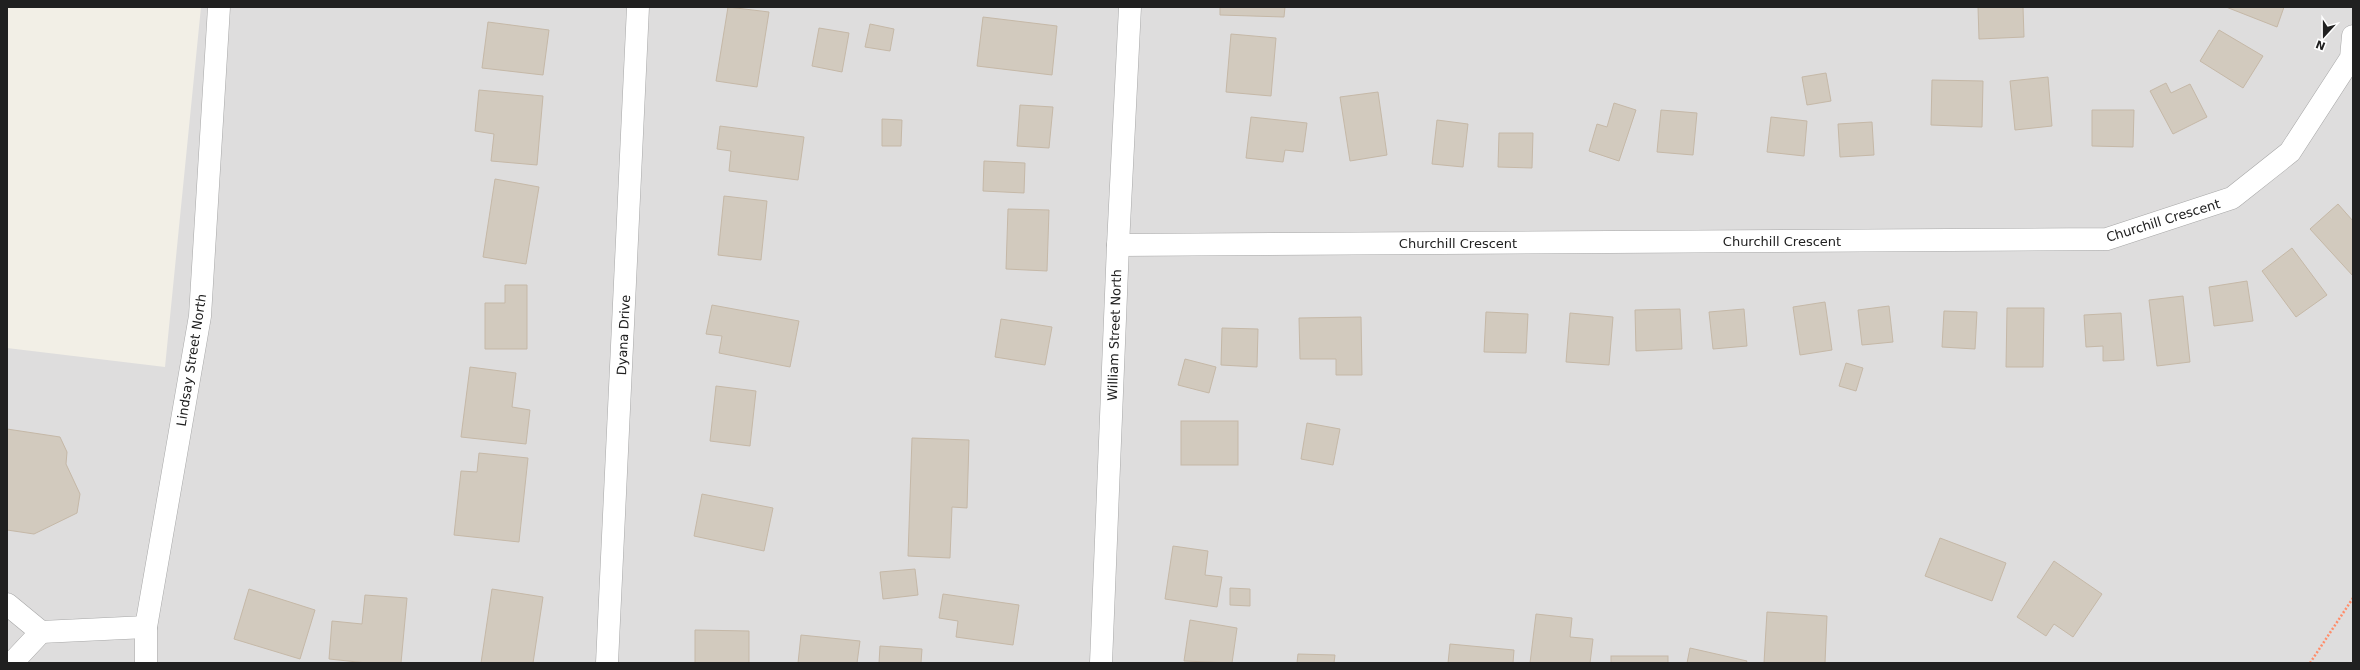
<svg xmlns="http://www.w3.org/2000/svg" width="2360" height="670" font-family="'DejaVu Sans',sans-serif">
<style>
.residential{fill:#dedddd}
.building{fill:#d2cabe;stroke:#c5b8a7}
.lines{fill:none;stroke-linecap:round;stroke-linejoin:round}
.minor-casing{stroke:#a7a7a7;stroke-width:23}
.path{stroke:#ff8d6a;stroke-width:2.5;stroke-dasharray:2 2;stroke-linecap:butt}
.minor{stroke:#fff;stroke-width:22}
.labels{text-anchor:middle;stroke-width:3;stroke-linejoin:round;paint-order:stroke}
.street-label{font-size:13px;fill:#202020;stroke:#fff}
</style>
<rect width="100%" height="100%" fill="#f2efe6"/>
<!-- residential -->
<polygon class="residential" points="201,7 2353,7 2353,663 7,663 7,348 165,367"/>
<!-- building -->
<g class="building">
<polygon points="728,7 769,12 757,87 716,81"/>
<polygon points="1220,7 1285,7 1284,17 1220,15"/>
<polygon points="1978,7 2023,7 2024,37 1979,39"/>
<polygon points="2226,7 2284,7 2277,27"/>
<polygon points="983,17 1057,26 1052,75 977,66"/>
<polygon points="488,22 549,30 543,75 482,68"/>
<polygon points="870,24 894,29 890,51 865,47"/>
<polygon points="819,28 849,33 842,72 812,66"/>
<polygon points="2219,30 2263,56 2243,88 2200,61"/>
<polygon points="1231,34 1276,38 1271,96 1226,92"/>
<polygon points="1826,73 1831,101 1807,105 1802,77"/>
<polygon points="2048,77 2052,126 2015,130 2010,81"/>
<polygon points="1932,80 1983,81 1982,127 1931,125"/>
<polygon points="2166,83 2171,93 2190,84 2207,117 2173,134 2150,91"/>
<polygon points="479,90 543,96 537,165 491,161 494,134 475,131"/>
<polygon points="1378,92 1387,155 1350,161 1340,97"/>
<polygon points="1614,103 1636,110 1619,161 1589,151 1597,124 1607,127"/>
<polygon points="1020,105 1053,107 1049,148 1017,146"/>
<polygon points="1661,110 1697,113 1693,155 1657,152"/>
<polygon points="2092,110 2134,110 2133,147 2092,146"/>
<polygon points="1251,117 1307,123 1303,152 1285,150 1283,162 1246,158"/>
<polygon points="1771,117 1807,121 1804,156 1767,152"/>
<polygon points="882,119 902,120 901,146 882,146"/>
<polygon points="1437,120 1468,124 1463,167 1432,164"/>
<polygon points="1872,122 1874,155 1840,157 1838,124"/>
<polygon points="720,126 804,137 798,180 729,171 731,151 717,149"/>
<polygon points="1499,133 1533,133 1532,168 1498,167"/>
<polygon points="984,161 1025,163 1024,193 983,191"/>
<polygon points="495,179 539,187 526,264 483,257"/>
<polygon points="724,196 767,201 761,260 718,255"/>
<polygon points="2338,204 2353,221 2353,276 2310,229"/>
<polygon points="1008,209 1049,210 1047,271 1006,269"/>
<polygon points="2292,248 2327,295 2296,317 2262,271"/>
<polygon points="2247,281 2253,321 2214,326 2209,287"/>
<polygon points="505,285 527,285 527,349 485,349 485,303 505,303"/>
<polygon points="2183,296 2190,362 2157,366 2149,300"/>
<polygon points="1825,302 1832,350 1800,355 1793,307"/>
<polygon points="712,305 799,321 790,367 719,353 722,336 706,334"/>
<polygon points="1889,306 1893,342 1862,345 1858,310"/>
<polygon points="2007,308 2044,308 2043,367 2006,367"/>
<polygon points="1680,309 1682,349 1636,351 1635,310"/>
<polygon points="1744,309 1747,346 1713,349 1709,312"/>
<polygon points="1944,311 1977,312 1975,349 1942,347"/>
<polygon points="1486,312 1528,314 1526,353 1484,352"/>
<polygon points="1570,313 1613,317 1609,365 1566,362"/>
<polygon points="2121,313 2124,360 2103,361 2103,346 2086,347 2084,315"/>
<polygon points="1361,317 1362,375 1336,375 1336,359 1300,359 1299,318"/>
<polygon points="1001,319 1052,327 1045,365 995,357"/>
<polygon points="1222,328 1258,329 1257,367 1221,365"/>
<polygon points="1185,359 1216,367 1209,393 1178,385"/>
<polygon points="1846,363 1863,368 1856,391 1839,386"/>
<polygon points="470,367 516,373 512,407 530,410 526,444 461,437"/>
<polygon points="716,386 756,391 750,446 710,441"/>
<rect x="1181" y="421" width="57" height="44"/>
<polygon points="1307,423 1340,429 1333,465 1301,459"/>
<polygon points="7,429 60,437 67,452 66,464 80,494 77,513 34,534 7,530"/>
<polygon points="912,438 969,440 967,508 952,507 950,558 908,556"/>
<polygon points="479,453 528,458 519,542 454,535 461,471 477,472"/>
<polygon points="702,494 773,508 764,551 694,536"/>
<polygon points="1940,538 2006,563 1992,601 1925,576"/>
<polygon points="1173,546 1208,551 1205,575 1222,577 1217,607 1165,599"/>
<polygon points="2054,561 2102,594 2073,637 2054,624 2046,636 2017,617"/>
<polygon points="915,569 918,595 883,599 880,572"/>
<polygon points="1230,588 1250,589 1250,606 1230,605"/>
<polygon points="249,589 315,610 300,659 234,639"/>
<polygon points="492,589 543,597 533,663 481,663"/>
<polygon points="943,594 1019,605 1013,645 956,637 958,621 939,618"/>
<polygon points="365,595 407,598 401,663 367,663 329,659 332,621 362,624"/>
<polygon points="1767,612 1827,616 1825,663 1764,663"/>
<polygon points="1536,614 1572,618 1570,637 1593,639 1590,663 1530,663"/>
<polygon points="1190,620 1237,628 1232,663 1184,661"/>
<polygon points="695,630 749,631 749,663 695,663"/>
<polygon points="801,635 860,641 857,663 798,663"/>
<polygon points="1450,644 1514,650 1513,663 1448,663"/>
<polygon points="880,646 922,649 921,663 879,663"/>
<polygon points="1690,648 1747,661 1746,663 1687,663"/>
<polygon points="1298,654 1335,655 1334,663 1297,663"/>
<rect x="1611" y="656" width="57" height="7"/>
</g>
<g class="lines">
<!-- minor casing -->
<g class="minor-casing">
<g id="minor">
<polyline points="1118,245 2107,239 2232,198 2290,152 2351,58 2353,36"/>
<polyline points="7,604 41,632 12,663"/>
<polyline points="41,632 146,627"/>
<polyline points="146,663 146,627 200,316 219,7"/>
<polyline points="607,663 638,7"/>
<polyline points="1101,663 1118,245 1130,7"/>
</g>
</g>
<!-- path -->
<polyline class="path" points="2310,663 2353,598"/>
<!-- minor -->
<use href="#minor" class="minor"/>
</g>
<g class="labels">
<!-- street labels -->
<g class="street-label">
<text transform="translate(2163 220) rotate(-17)" y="5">Churchill Crescent</text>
<text x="1782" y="246">Churchill Crescent</text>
<text x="1458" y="248">Churchill Crescent</text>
<text transform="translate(623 335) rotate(-87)" y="5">Dyana Drive</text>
<text transform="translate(1114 335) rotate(-88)" y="5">William Street North</text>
<text transform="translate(191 360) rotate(-81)" y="5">Lindsay Street North</text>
</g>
</g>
<!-- border -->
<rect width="2360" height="670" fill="none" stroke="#202020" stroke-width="16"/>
<!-- north arrow -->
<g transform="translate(2324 36) rotate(201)" stroke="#ffffff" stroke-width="3" paint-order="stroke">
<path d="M0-3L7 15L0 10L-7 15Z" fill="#202020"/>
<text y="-6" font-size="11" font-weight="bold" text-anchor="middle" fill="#202020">N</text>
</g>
</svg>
